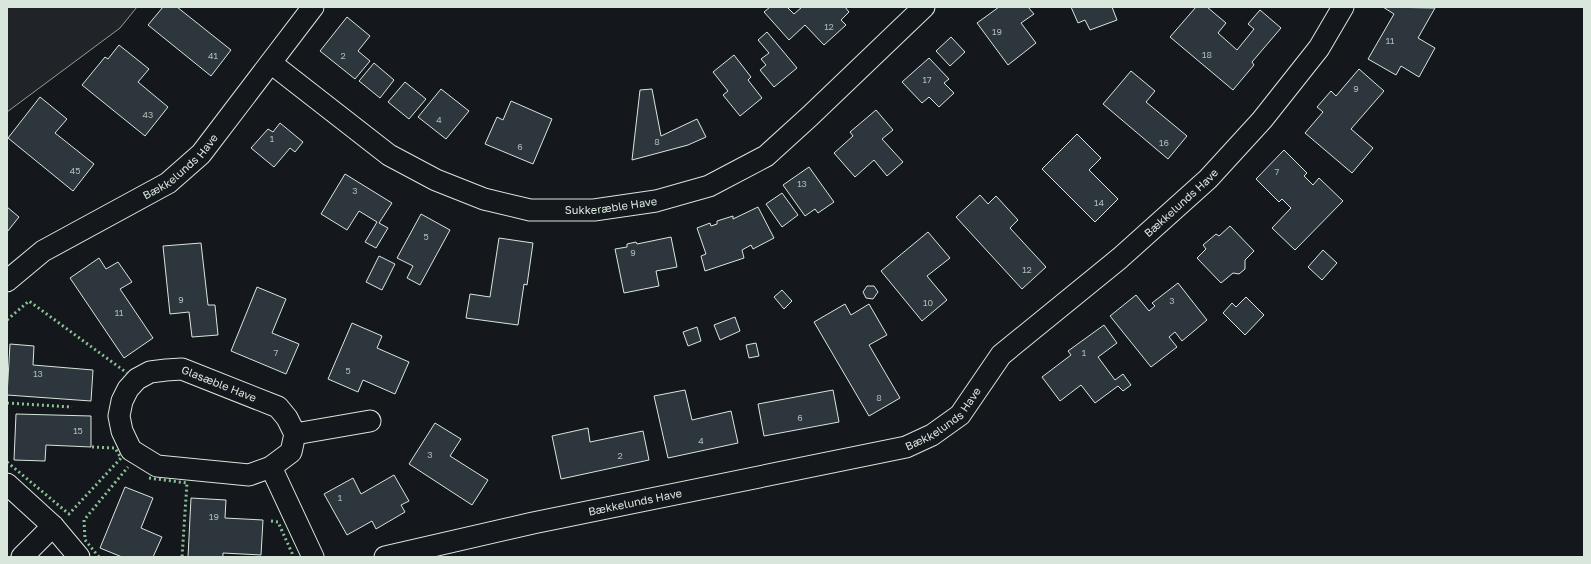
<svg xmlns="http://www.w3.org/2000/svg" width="1591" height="564" font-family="'Golos Text',sans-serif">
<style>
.green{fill:#202428;stroke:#939e99}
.building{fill:#2c363c;stroke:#d8e6dc}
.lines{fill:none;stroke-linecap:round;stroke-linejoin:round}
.minor-casing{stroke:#d8e6dc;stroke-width:23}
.minor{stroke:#14181c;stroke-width:21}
.hedge{stroke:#8ac095;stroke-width:3;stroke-dasharray:2 3;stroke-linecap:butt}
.labels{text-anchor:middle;stroke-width:3;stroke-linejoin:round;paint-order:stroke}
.number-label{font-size:9px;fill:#adbab4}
.street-label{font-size:11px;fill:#d8e6dc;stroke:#14181c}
</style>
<rect width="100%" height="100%" fill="#14181c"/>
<!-- green -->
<polygon class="green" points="7,7 137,7 120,28 7,112"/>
<!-- building -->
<g class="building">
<polygon points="163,7 177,7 231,50 211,76 148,25"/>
<polygon points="770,7 787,7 794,14 802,7 845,7 849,12 841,20 846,25 824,45 805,25 789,40 764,12"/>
<polygon points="999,7 1028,7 1034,14 1021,23 1036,43 1008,65 977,23"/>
<polygon points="1071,7 1112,7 1117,20 1090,30 1085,20 1078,23"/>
<polygon points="1196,7 1207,7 1226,23 1218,33 1237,50 1254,29 1248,24 1260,10 1281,28 1252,62 1254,65 1233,90 1170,37"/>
<polygon points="1383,7 1435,8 1418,38 1435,48 1419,77 1401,66 1396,75 1368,59 1394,14"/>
<polygon points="347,17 370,36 358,51 370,61 355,79 320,51"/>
<polygon points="767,32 797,68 774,87 760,70 766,65 761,59 769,53 758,40"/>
<polygon points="951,37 965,52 950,66 936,51"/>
<polygon points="119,45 149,69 138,82 168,107 145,136 82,85 105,57 108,59"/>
<polygon points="734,55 751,77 748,80 762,98 740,116 723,95 728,91 713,72"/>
<polygon points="929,58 949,79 944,83 954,93 939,107 929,97 922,103 902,82"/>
<polygon points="374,63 394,80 380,98 359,81"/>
<polygon points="1359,69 1384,91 1351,129 1373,148 1352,173 1305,133 1323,112 1317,107 1331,91 1336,96"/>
<polygon points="1131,71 1155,91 1146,102 1187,136 1168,159 1103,104"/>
<polygon points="405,82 426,99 409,119 388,102"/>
<polygon points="441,89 469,111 446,139 418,117"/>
<polygon points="652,89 661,136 697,119 706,137 688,145 632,160 640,90"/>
<polygon points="40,97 67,119 55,133 94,164 73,191 8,138"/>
<polygon points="511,101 552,119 533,164 485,144 497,117 503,120"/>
<polygon points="876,110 893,130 882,139 903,162 887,176 874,160 855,177 834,153 853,136 850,132"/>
<polygon points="280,123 303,142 295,152 290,148 274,167 251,148 268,129 273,132"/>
<polygon points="1077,134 1101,158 1089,170 1118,199 1095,222 1042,169"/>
<polygon points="1284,150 1307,173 1304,176 1313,185 1319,178 1343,201 1295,250 1272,228 1291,208 1282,199 1279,202 1256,179"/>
<polygon points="809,167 834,202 818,213 815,209 805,216 783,185"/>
<polygon points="345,174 392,203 379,223 388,228 376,248 365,242 377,222 359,211 347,230 321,214"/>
<polygon points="782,193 798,215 782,227 766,204"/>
<polygon points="980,195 988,204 996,196 1018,220 1010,228 1046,267 1022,289 956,217"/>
<polygon points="7,207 19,217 7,232"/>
<polygon points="758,207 774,238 753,249 751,245 742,250 744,258 705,271 701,256 706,254 697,228 710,223 711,226 717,224 717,221 733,216 733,219"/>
<polygon points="421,214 450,230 420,285 407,278 413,266 397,258"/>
<polygon points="1230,226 1254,251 1245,260 1245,269 1239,274 1233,273 1221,283 1197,258 1206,249 1203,245 1216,234 1219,236"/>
<polygon points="928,232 950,258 927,276 947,300 922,321 881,271"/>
<polygon points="671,237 677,267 656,271 659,286 624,293 615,249 627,247 627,244 636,242 637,244"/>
<polygon points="499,238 533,243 527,285 524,284 518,325 466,318 470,294 490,297"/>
<polygon points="201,243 208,305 215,305 218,335 192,337 189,312 170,314 163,246"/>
<polygon points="1323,250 1337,263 1322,280 1308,267"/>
<polygon points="379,256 395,264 382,290 366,282"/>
<polygon points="99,258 106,269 118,262 132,282 120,289 153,338 124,358 70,278"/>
<polygon points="1178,283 1207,320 1182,341 1175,332 1169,337 1177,347 1151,367 1110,316 1136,295 1149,311 1155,306 1152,303"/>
<polygon points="867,286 874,286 878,292 873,299 866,298 863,292"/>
<polygon points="257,287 286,299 272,333 299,344 286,374 231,351"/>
<polygon points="782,290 792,301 784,309 774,297"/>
<polygon points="1246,297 1264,315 1245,335 1223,313 1232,303 1236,307"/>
<polygon points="845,304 851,315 869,304 887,335 869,345 900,398 869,416 814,322"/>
<polygon points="735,317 740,331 720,340 714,325"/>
<polygon points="352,323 382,336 377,348 409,362 395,394 363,380 358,392 328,379"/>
<polygon points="1104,325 1117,343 1098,357 1115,380 1123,374 1131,385 1123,391 1118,386 1095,403 1081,385 1060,401 1042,377 1071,355 1068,351"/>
<polygon points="697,327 701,341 688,346 683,332"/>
<polygon points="756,343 759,356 749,358 746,345"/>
<polygon points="10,344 34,346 33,365 93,370 91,401 7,395"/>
<polygon points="685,390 692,420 731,411 738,443 668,458 654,396"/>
<polygon points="833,390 839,422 764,436 758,404"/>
<polygon points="16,414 91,416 91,447 46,445 45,461 14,460"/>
<polygon points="435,423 461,439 450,456 488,480 472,505 409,464"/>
<polygon points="588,428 590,442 643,431 649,460 561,479 552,436"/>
<polygon points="394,475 409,501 401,505 405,512 376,529 372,521 347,535 324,494 353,478 361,494"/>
<polygon points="125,487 153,498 141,528 162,537 153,557 122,557 100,548"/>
<polygon points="191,498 226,500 225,518 263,520 261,555 223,553 223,557 188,557"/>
</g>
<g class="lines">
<!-- minor casing -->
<g class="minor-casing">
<g id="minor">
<path id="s1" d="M271 63 389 155 436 180 484 199 530 210H594L656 201 709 186 766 156 810 116 924 7"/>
<path id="s2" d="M7 281 43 251 168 183 201 154 313 7"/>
<path id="s3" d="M295 434 291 452 271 467 249 475 157 466 131 450 122 431 119 416 122 401 128 389 137 379 150 372 166 370 182 369 278 407 287 418 295 434 370 421"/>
<polyline points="271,467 313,557"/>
<polyline points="7,484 53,526 79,557"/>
<polyline points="22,557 53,526"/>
<path id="s4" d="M385 557 533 523 906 447 932 435 960 415 1001 355 1120 258 1208 179 1262 120 1319 48 1343 7"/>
</g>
</g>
<!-- minor -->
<use href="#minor" class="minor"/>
<!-- hedge -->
<g class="hedge">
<polyline points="7,320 29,301 127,373"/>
<polyline points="7,403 72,407"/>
<polyline points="7,462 69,514 121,458 115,448 92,447"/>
<polyline points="149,478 187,483 182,557"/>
<polyline points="271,521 278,522 292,553 293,557"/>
<polyline points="99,557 85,540 84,520 128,467"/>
</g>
</g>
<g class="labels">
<!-- number labels -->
<g class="number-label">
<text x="829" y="30">12</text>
<text x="997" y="35">19</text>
<text x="1390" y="44">11</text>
<text x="1207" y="58">18</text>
<text x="213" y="59">41</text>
<text x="343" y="59">2</text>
<text x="927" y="83">17</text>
<text x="1356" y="92">9</text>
<text x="148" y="118">43</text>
<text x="439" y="123">4</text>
<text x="272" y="142">1</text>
<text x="657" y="145">8</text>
<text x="1164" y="146">16</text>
<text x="520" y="150">6</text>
<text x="75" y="174">45</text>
<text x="1277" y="175">7</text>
<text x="802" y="187">13</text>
<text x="355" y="194">3</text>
<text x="1099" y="206">14</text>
<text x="426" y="240">5</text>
<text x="633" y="256">9</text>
<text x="1027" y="273">12</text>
<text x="181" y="303">9</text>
<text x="1172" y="304">3</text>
<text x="928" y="306">10</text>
<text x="119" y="316">11</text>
<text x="276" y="356">7</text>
<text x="1084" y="356">1</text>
<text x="348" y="374">5</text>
<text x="38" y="377">13</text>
<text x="879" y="401">8</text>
<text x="800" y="421">6</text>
<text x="78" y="434">15</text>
<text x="701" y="444">4</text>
<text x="430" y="458">3</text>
<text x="620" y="459">2</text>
<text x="340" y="501">1</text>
<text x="214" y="520">19</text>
</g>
<!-- street labels -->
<g class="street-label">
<text dy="4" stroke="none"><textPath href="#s2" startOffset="209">Bækkelunds Have</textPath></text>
<text dy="4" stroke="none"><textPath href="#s4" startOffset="904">Bækkelunds Have</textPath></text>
<text dy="4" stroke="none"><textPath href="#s1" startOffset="383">Sukkeræble Have</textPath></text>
<text dy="4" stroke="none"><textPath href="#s3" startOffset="355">Glasæble Have</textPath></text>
<text dy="4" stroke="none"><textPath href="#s4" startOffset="580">Bækkelunds Have</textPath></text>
<text dy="4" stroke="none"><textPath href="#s4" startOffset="256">Bækkelunds Have</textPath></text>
</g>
</g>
<!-- border -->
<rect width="1591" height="564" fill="none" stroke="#d8e6dc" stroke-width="16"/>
</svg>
